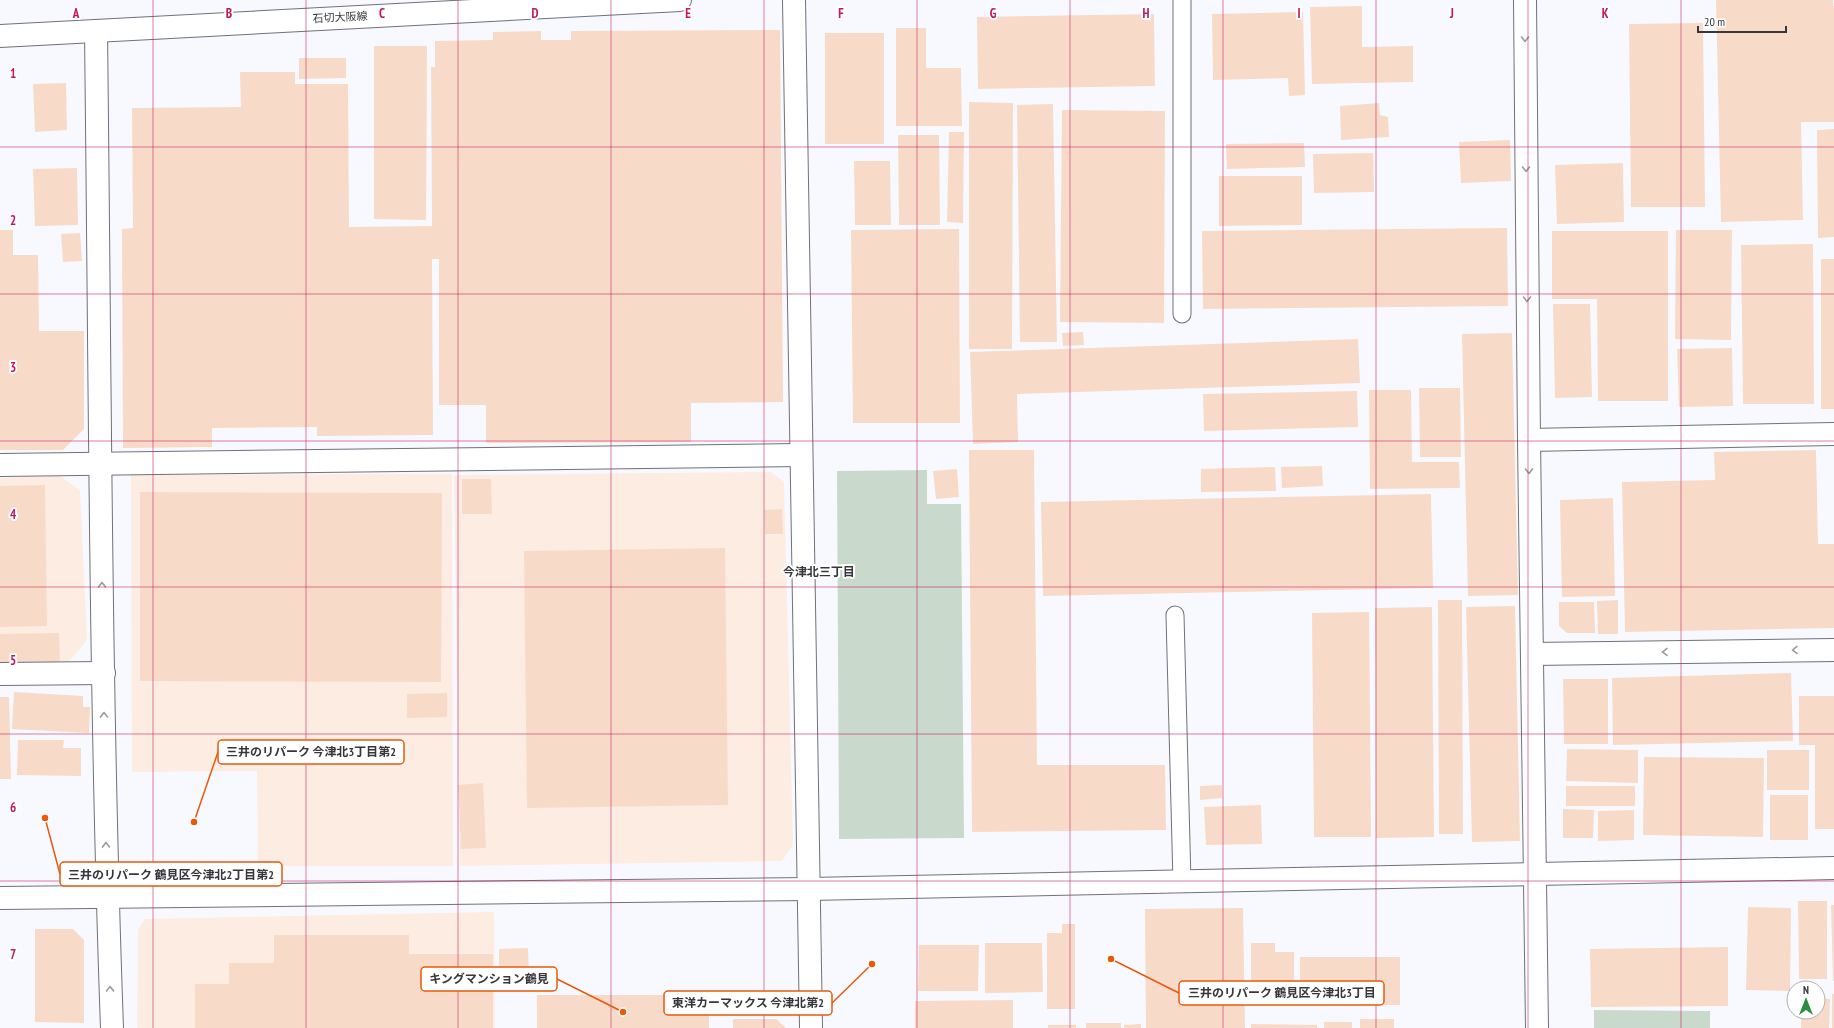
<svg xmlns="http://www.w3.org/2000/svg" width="1834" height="1028" font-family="'PT Sans Narrow','Noto Sans JP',sans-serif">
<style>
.industrial{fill:#fdece1}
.green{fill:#c9dacd}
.building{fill:#f7dbc8}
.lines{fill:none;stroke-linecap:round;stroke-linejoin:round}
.lane-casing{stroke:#707179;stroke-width:19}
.street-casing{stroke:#707179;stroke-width:24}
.secondary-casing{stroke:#707179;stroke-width:24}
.lane{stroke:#fff;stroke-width:17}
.street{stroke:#fff;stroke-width:22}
.secondary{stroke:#fff;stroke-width:22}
.oneway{stroke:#9b9b9d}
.grid{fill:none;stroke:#c2185b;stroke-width:1;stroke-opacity:0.55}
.labels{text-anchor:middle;stroke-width:4;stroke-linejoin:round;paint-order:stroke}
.street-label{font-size:11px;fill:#37373b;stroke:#fff}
.neighbourhood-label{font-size:12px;font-weight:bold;fill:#37373b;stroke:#fff}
.grid-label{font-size:13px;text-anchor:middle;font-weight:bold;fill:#c2185b;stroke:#fff;stroke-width:4;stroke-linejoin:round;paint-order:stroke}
.leader{fill:none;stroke:#e8590c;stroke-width:1.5}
.callout-dot{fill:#e8590c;stroke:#fff;stroke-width:1.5}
.callout{fill:#fff;stroke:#e8590c;stroke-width:1.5}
.callout-label{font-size:12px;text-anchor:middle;font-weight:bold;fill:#37373b}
</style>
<rect width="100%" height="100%" fill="#f8f9ff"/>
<!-- industrial -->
<g class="industrial">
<polygon points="771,472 784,482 793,845 782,861 460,866 454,475"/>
<polygon points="452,474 453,866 258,866 257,771 132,772 131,475"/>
<polygon points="60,476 80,490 87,640 66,665 0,666 0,478"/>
<polygon points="494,912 495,1028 137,1028 138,930 145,919"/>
</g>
<!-- green -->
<g class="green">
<polygon points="927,470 927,504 961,504 964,838 839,839 837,471"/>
<polygon points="1594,1010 1710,1011 1710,1028 1594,1028"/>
</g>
<!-- building -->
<g class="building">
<polygon points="1716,0 1833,0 1833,6 1834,6 1834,122 1801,122 1803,220 1721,222"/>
<polygon points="1362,6 1362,47 1413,46 1413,82 1312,84 1310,7"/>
<polygon points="1303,12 1305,95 1289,96 1288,78 1213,80 1212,14"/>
<polygon points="1154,14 1155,86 978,89 977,17"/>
<polygon points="1703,23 1705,207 1631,207 1629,24"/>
<polygon points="896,28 926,28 926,68 961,68 962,126 896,126"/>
<polygon points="780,30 783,402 691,403 691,442 486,443 486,405 439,405 439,259 432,259 433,435 317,436 317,427 212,428 212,447 123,448 122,229 133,228 132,108 241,107 240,72 295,72 295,84 348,84 349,227 432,226 431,67 435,67 435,41 493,40 493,32 541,31 541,40 571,40 571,31"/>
<rect x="825" y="33" width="59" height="111"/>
<polygon points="374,46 427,46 426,220 374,219"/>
<polygon points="299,58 346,58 346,78 299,79"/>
<polygon points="66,83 67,130 35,132 33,84"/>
<polygon points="969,102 1013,103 1012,349 969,349"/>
<polygon points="1379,103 1380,115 1388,117 1389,137 1341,140 1340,106"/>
<polygon points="1053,104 1057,342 1020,342 1017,105"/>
<polygon points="1062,110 1165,111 1164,323 1060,322"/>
<polygon points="1834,129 1834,237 1818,238 1817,130"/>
<polygon points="949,132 964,132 963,223 947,222"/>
<polygon points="898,135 939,135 940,225 899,225"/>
<polygon points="1510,140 1511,181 1461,183 1459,142"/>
<polygon points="1304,143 1305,167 1227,169 1226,144"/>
<polygon points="1373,153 1374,192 1314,193 1313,154"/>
<polygon points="854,161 890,161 891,225 855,225"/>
<polygon points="1623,163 1624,222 1557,224 1555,165"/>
<polygon points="77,168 78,225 35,226 33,169"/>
<polygon points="1219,176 1302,176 1302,225 1219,226"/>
<polygon points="1507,228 1508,306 1203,309 1202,231"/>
<polygon points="959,229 960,423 853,423 851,230"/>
<polygon points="0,230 13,230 13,255 38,255 39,331 84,331 84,429 63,450 0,450"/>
<polygon points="1676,230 1732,230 1731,340 1675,339"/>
<polygon points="1552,231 1668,231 1668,401 1598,401 1597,299 1552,299"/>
<polygon points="80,233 82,261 63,262 61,234"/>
<polygon points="1813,244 1814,404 1743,404 1741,245"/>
<rect x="1821" y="259" width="13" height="150"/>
<polygon points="1553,304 1590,304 1592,397 1555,398"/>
<polygon points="1083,332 1084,345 1063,346 1062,333"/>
<polygon points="1512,333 1518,595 1468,596 1462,334"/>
<polygon points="1358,339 1360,383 1017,394 1018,442 973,444 970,352"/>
<polygon points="1732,348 1733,406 1679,407 1677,349"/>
<polygon points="1419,388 1460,388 1461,457 1420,457"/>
<polygon points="1369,390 1411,390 1412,462 1459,462 1460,488 1370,489"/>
<polygon points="1357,391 1358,427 1204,431 1203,394"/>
<polygon points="969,450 1034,450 1037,765 1165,765 1166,830 972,832"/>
<polygon points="1816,450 1818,544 1834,544 1834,628 1625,632 1622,482 1715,480 1714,452"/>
<polygon points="1322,466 1323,486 1282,488 1281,467"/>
<polygon points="1275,467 1276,491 1201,492 1201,469"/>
<polygon points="957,469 959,497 936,499 933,471"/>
<polygon points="462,479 491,479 492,514 462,514"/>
<polygon points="45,485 47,626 0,627 0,486"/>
<polygon points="140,492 442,493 441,682 140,681"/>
<polygon points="1431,494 1433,588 1043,596 1041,502"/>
<polygon points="1613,498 1615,596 1562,597 1560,500"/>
<polygon points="782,509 783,534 765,534 764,510"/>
<polygon points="725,548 728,805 527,808 524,551"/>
<polygon points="1438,600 1462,600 1463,834 1439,834"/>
<polygon points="1618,600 1618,634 1598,634 1597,601"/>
<polygon points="1559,602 1594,602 1595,633 1567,633 1559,626"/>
<polygon points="1515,606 1520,841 1472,842 1466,607"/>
<polygon points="1432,607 1434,837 1376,838 1375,608"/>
<polygon points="1369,612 1371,837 1314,837 1312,613"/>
<polygon points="59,633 60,664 0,665 0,634"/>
<polygon points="1791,673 1793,741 1613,745 1612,678"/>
<polygon points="1563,679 1608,679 1608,744 1564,744"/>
<polygon points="14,692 83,696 83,707 90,707 89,733 12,729"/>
<polygon points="447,693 447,717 407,718 407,694"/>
<polygon points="1799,696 1834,696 1834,829 1815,829 1815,745 1799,745"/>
<polygon points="0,697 9,697 11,779 0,779"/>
<polygon points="18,740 64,740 63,748 81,748 81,776 17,775"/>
<polygon points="1567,749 1638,750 1638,783 1566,781"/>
<rect x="1767" y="750" width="42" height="40"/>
<polygon points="1644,757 1764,758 1763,837 1643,835"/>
<polygon points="483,783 486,848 461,849 458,785"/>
<polygon points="1222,785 1222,798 1200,800 1200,786"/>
<rect x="1566" y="786" width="69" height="20"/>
<rect x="1770" y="795" width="38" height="45"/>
<polygon points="1261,805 1262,844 1206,845 1204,807"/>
<polygon points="1563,809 1594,810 1593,838 1563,838"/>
<polygon points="1634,810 1634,840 1598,841 1598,811"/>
<polygon points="1798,901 1827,901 1827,979 1799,979"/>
<polygon points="1831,905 1834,905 1834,981 1833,981"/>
<polygon points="1748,907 1791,908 1790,991 1746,990"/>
<polygon points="1243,908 1245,1028 1146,1028 1145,909"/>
<polygon points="1062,924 1075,924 1075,1009 1047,1009 1047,933 1062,933"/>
<polygon points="35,929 73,929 84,940 84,1023 35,1022"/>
<polygon points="274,935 409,935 409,954 493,954 493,1028 195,1028 195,984 229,984 229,963 274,963"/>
<polygon points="985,943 1042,943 1043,992 985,993"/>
<polygon points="1251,943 1275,943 1275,952 1294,952 1294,992 1251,992"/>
<polygon points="919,945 979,945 978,991 918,991"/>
<polygon points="1728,947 1728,1006 1591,1007 1590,949"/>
<polygon points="528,948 529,979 499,979 499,949"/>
<rect x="1300" y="957" width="100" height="48"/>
<rect x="1832" y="994" width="2" height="34"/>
<rect x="537" y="995" width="172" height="33"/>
<polygon points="1818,998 1830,999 1829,1028 1801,1028 1801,1012 1818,1012"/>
<polygon points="1013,1000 1013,1028 915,1028 915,1001"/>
<polygon points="733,1019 776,1019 786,1028 733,1028"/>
<rect x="1360" y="1019" width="34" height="9"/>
<rect x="1324" y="1022" width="28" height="6"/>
<rect x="1086" y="1023" width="35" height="5"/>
<polygon points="1141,1024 1141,1028 1124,1028 1124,1025"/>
<polygon points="1251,1024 1317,1025 1317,1028 1251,1028"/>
<rect x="1048" y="1025" width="28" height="3"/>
</g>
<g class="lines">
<!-- lane casing -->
<g class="lane-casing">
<g id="lane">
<polyline points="1182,0 1182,314"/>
<polyline points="1175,615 1182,882"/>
</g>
</g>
<!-- street casing -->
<g class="street-casing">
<g id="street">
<polyline points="794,0 811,1028"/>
<polyline points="1525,0 1529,440 1537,1028"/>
<path d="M96 31C100 363 100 696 112 1028"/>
<polyline points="1529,440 1834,434"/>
<polyline points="0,465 801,455"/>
<polyline points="1532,654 1834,650"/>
<polyline points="0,674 104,673"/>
</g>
</g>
<!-- secondary casing -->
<g class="secondary-casing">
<g id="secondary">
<polyline points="0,36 680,0"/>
<polyline points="0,898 809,889 1834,868"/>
</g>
</g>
<!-- lane -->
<use href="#lane" class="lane"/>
<!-- street -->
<use href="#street" class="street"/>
<!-- secondary -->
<use href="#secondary" class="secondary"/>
</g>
<!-- one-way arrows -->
<defs><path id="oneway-chevron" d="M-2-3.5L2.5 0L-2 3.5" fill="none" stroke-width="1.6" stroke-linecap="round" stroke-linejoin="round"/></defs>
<g class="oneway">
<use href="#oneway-chevron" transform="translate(1525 39) rotate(90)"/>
<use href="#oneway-chevron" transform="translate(1526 169) rotate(90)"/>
<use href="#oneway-chevron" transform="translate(1527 299) rotate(90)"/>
<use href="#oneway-chevron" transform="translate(1529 471) rotate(89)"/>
<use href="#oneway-chevron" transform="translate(102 585) rotate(-91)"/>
<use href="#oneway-chevron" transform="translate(1795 650) rotate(179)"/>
<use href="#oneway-chevron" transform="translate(1665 652) rotate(179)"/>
<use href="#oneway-chevron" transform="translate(104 715) rotate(-91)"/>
<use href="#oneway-chevron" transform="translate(106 845) rotate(-91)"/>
<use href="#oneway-chevron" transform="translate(110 989) rotate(-92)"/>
</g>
<!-- grid -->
<path class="grid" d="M153 0V1028M306 0V1028M458 0V1028M611 0V1028M764 0V1028M917 0V1028M1070 0V1028M1223 0V1028M1376 0V1028M1528 0V1028M1681 0V1028M0 147H1834M0 294H1834M0 441H1834M0 587H1834M0 734H1834M0 881H1834"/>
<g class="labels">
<!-- street labels -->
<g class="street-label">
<text transform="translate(340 17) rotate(-3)" y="4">石切大阪線</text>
</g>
<!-- neighbourhood labels -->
<g class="neighbourhood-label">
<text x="819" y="576">今津北三丁目</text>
</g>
</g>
<g class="grid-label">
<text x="76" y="18">A</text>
<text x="229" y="18">B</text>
<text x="382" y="18">C</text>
<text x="535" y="18">D</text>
<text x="688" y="18">E</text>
<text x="841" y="18">F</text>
<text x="993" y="18">G</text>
<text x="1146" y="18">H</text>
<text x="1299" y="18">I</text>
<text x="1452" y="18">J</text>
<text x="1605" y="18">K</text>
<text x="13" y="78">1</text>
<text x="13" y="225">2</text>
<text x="13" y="372">3</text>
<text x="13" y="519">4</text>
<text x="13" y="665">5</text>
<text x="13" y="812">6</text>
<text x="13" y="959">7</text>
</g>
<!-- callouts -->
<path class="leader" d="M194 822L218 752M45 818L60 874M623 1012L557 979M1111 959L1179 993M872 964L832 1003"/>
<g class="callout-dot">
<circle cx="194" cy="822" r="4"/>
<circle cx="45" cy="818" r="4"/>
<circle cx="623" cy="1012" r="4"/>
<circle cx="1111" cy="959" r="4"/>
<circle cx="872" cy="964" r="4"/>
</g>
<g class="callout">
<rect x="218" y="740" width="186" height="24" rx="4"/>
<rect x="60" y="862" width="222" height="24" rx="4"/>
<rect x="421" y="967" width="136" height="24" rx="4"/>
<rect x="1179" y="981" width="205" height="24" rx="4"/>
<rect x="664" y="991" width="168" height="24" rx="4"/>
</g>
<g class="callout-label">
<text x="311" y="756">三井のリパーク 今津北3丁目第2</text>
<text x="171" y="879">三井のリパーク 鶴見区今津北2丁目第2</text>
<text x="489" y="983">キングマンション鶴見</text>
<text x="1282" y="997">三井のリパーク 鶴見区今津北3丁目</text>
<text x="748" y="1007">東洋カーマックス 今津北第2</text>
</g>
<!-- north arrow -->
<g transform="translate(1806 1000)"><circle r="19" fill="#ffffff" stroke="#afafb1"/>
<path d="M0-3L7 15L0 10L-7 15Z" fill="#2d8c3f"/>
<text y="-6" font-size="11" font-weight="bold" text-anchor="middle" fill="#37373b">N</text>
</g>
<!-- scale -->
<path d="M1698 26v6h88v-6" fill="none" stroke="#37373b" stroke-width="2"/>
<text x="1704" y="26" font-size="12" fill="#37373b" stroke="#ffffff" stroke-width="3" paint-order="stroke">20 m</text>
</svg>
